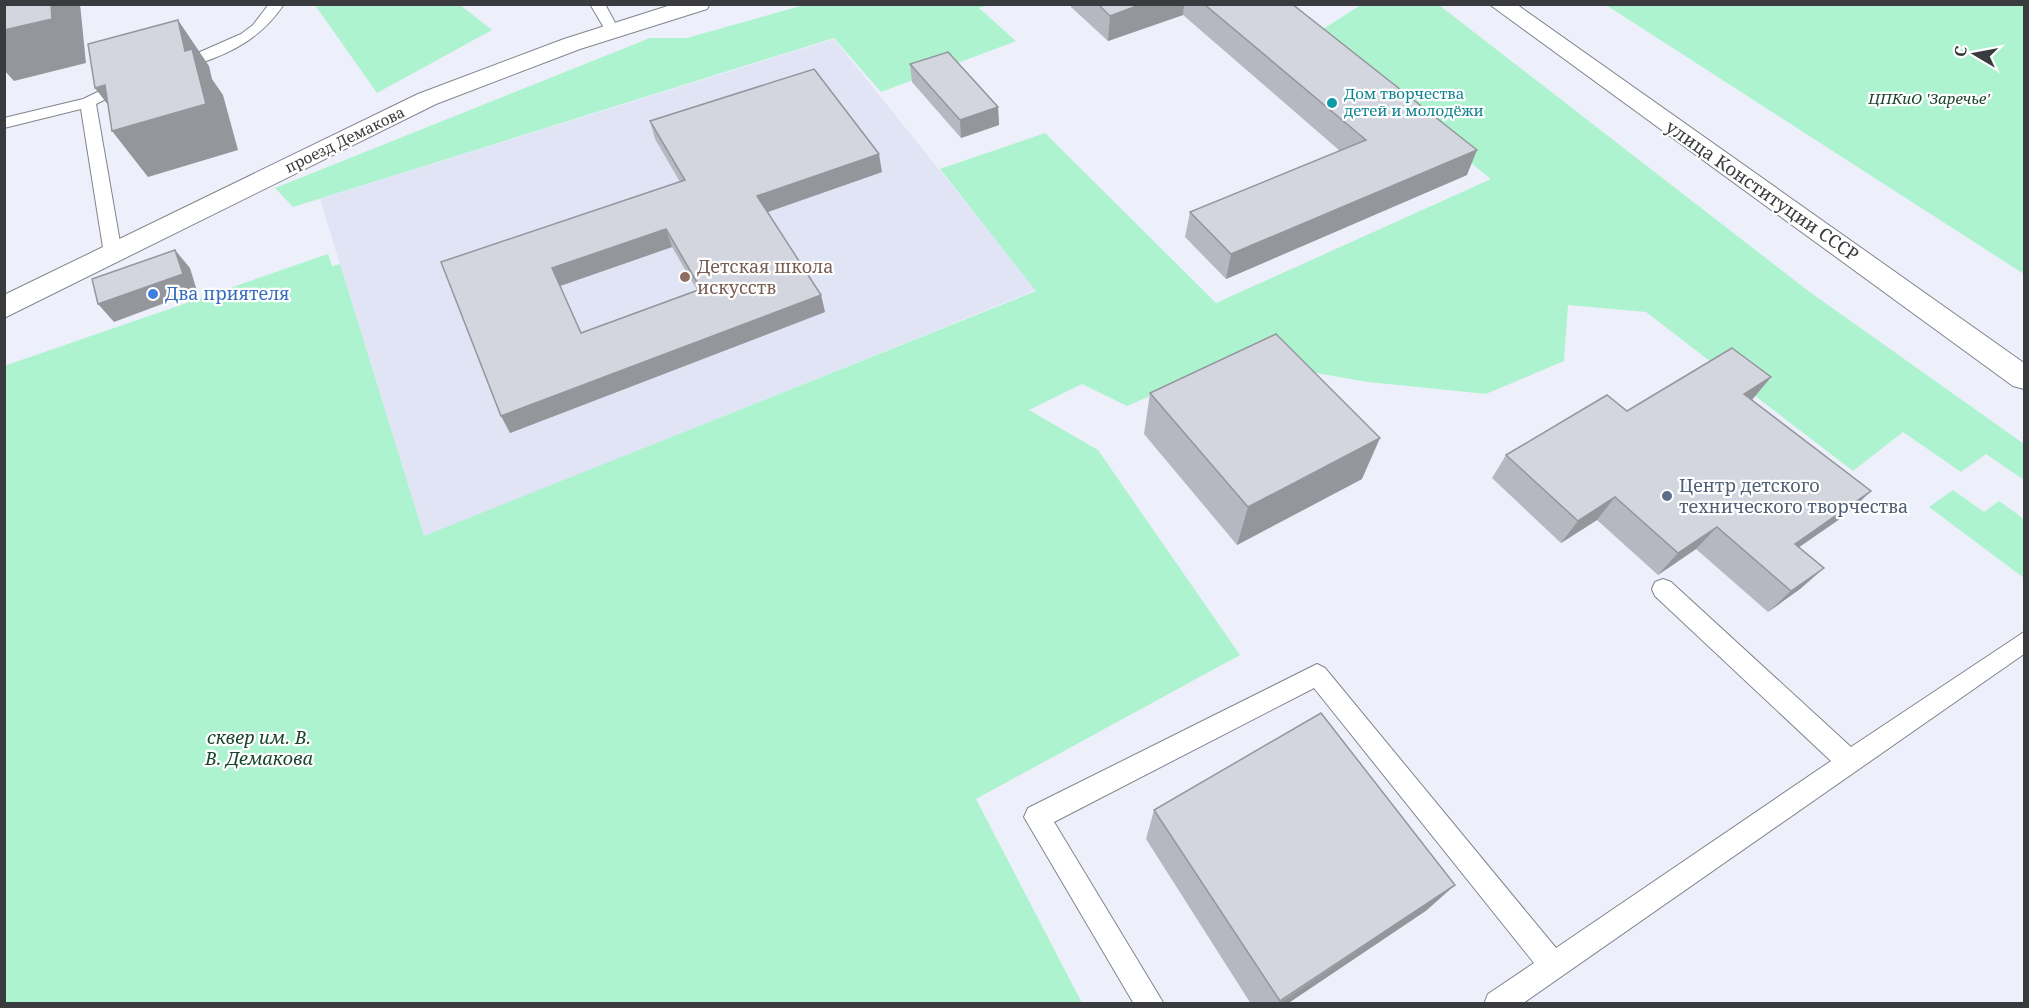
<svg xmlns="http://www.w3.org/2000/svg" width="2029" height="1008" font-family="'Noto Serif',serif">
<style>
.built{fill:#e0e4f5}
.green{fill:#aef3cf}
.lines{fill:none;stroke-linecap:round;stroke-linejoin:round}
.lane-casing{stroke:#82858d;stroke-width:2}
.street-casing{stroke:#82858d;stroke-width:2}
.secondary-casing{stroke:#82858d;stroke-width:2}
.lane{fill:#fff;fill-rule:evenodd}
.street{fill:#fff;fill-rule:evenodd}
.secondary{fill:#fff;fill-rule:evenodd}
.wall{fill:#b5b8c0;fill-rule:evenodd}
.shaded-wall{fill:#94969c}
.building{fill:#d3d6df;stroke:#94969c;stroke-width:1.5;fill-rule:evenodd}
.culture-dot{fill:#0f9aa8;stroke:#fff;stroke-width:2}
.education-dot{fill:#8d6e63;stroke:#fff;stroke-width:2}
.shop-dot{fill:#3f7fe0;stroke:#fff;stroke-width:2}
.service-dot{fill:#5c6f8a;stroke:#fff;stroke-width:2}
.labels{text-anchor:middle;stroke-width:4.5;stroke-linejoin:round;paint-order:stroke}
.far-culture-label{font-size:15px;fill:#0d838f;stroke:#fff;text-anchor:start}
.far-park-label{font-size:15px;font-style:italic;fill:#1b4431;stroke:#fff}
.far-street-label{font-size:15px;fill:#3a3b3f;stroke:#fff}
.street-label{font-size:18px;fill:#3a3b3f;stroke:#fff}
.education-label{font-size:18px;fill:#785e54;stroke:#fff;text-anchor:start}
.shop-label{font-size:18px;fill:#366cbe;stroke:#fff;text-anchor:start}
.service-label{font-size:18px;fill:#4e5e75;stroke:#fff;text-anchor:start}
.park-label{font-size:18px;font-style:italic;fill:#1b4431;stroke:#fff}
</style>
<rect width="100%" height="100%" fill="#edf0fa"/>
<!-- built -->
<polygon class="built" points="834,39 1036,290 424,537 320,199"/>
<!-- green -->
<g class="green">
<polygon points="315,5 460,5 492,30 377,93"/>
<polygon points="804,5 988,5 979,8 1016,41 881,92 834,38 293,207 275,188 650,38 687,38"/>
<polygon points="1361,5 1439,5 1807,290 2024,444 2024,480 1986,454 1961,472 1903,432 1853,471 1646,312 1568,305 1564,361 1486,394 1368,382 1235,359 1127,406 1082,384 1029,410 1098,450 1240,655 976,799 1082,1003 5,1003 4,366 328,254 332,266 340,264 424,536 1036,291 940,169 1045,133 1216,303 1491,179 1312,36"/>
<polygon points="1606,5 2024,5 2024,274"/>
<polygon points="1953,490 1984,512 1999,501 2024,519 2024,578 1929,507"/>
</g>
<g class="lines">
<!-- lane casing -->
<g class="lane-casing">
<g id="lane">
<path d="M269 4H284C262 37 234 52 198 64 189 67 180 71 171 69L168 66 241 34 253 25Z"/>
<polygon points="590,4 605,4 619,30 617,33 607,33"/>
<polygon points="127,78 135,83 132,86 96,104 122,254 113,260 104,254 81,109 4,128 4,118 83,99"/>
<polygon points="1663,579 1671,582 1851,747 2024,632 2024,654 1522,1004 1484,1004 1488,994 1534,963 1314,688 1054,822 1164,1004 1134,1004 1024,817 1028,808 1317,664 1325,668 1556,948 1831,761 1655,596 1652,589 1655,582"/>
</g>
</g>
<!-- street casing -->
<g class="street-casing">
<polygon id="street" points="674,4 710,4 707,9 580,49 436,104 4,318 4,295 418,94 564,39"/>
</g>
<!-- secondary casing -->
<g class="secondary-casing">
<polygon id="secondary" points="1489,4 1516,4 2024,363 2024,389 2013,386"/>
</g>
<!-- lane -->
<use href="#lane" class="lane"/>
<!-- street -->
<use href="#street" class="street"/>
<!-- secondary -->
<use href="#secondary" class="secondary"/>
</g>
<!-- wall -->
<g class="wall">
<polygon points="1071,4 1292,4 1467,175 1226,279 1185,237 1190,212 1340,151 1183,15 1108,41 1071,7"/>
<polygon points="910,64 998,107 999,125 961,138 912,82"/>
<path d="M650 121 882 172 768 212 821 295 825 312 510 433 441 262 680 182 655 139ZM672 247 697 290 581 333 560 286Z"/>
<polygon points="1771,377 1752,400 1871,491 1847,514 1799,547 1824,568 1800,589 1768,612 1696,549 1658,575 1597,520 1561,543 1492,478 1506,455 1627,411"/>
<polygon points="1150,393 1362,479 1237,545 1144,434"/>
<polygon points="1154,810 1427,910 1287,1004 1251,1004 1146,839"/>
</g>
<!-- shaded-wall -->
<g class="shaded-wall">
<polygon points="51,4 80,4 86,63 14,81 4,70 4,30"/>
<polygon points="1142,4 1184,4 1183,15 1108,41 1110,16"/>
<polygon points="178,20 209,66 212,79 223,95 238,150 148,177 112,131 125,127 95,88 185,51"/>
<polygon points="998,107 999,125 961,138 960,120"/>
<polygon points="1477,150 1467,175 1226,279 1231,254"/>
<polygon points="879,154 882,172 762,214 757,196"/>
<polygon points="666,229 672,247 560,286 552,268"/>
<polygon points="175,250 190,268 197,291 114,322 98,304"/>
<polygon points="821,295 825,312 510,433 501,416"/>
<polygon points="1771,377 1751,401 1744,394"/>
<polygon points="1380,438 1362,479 1237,545 1248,507"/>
<polygon points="1871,491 1847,514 1772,566 1795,544"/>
<polygon points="1615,497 1597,520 1561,543 1578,521"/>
<polygon points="1717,527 1696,549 1658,575 1678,553"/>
<polygon points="1824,568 1800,589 1768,612 1791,591"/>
<polygon points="1455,885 1427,910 1287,1004 1278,1004"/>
</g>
<!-- building -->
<g class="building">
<polygon points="4,4 51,4 52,19 4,30"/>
<polygon points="1098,4 1142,4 1110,16"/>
<polygon points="1204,4 1292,4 1477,150 1231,254 1190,212 1366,140"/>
<polygon points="178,20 185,51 192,49 206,104 112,131 105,85 95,88 88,44"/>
<polygon points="948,52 998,107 960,120 910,64"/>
<path d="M814 69 879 154 757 196 821 295 501 416 441 262 685 180 650 121ZM666 229 701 289 581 333 552 268Z"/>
<polygon points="175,250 183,274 98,304 92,279"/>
<polygon points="1276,334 1380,438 1248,507 1150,393"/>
<polygon points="1732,348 1771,377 1744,394 1871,491 1795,544 1824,568 1791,591 1717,527 1678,553 1615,497 1578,521 1506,455 1607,395 1627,411"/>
<polygon points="1321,713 1455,885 1280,1001 1154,810"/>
</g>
<!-- markers -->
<circle class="culture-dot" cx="1332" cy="103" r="6"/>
<circle class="education-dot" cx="685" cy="277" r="6"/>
<circle class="shop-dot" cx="153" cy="294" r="6"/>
<circle class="service-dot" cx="1667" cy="496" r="6"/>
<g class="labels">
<!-- far-culture labels -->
<g class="far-culture-label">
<text x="1344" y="99">Дом творчества<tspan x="1344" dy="17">детей и молодёжи</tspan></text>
</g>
<!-- far-park labels -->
<g class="far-park-label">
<text x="1929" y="104">ЦПКиО 'Заречье'</text>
</g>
<!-- far-street labels -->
<g class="far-street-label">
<text transform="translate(345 140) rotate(-26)" y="5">проезд Демакова</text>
</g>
<!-- street labels -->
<g class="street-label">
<text transform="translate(1762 191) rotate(35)" y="6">улица Конституции СССР</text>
</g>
<!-- education labels -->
<g class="education-label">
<text x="697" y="273">Детская школа<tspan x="697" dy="21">искусств</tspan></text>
</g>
<!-- shop labels -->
<g class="shop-label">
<text x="165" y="300">Два приятеля</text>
</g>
<!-- service labels -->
<g class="service-label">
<text x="1679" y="492">Центр детского<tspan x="1679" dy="21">технического творчества</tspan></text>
</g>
<!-- park labels -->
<g class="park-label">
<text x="259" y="744">сквер им. В.<tspan x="259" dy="21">В. Демакова</tspan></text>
</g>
</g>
<!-- border -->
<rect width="2029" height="1008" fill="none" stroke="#3a3b3f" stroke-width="12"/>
<!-- north arrow -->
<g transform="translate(1975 54) rotate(280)" stroke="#ffffff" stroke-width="4.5" paint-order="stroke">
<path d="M0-4.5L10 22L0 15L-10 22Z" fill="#3a3b3f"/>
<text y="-9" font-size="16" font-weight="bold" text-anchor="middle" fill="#3a3b3f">С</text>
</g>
</svg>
